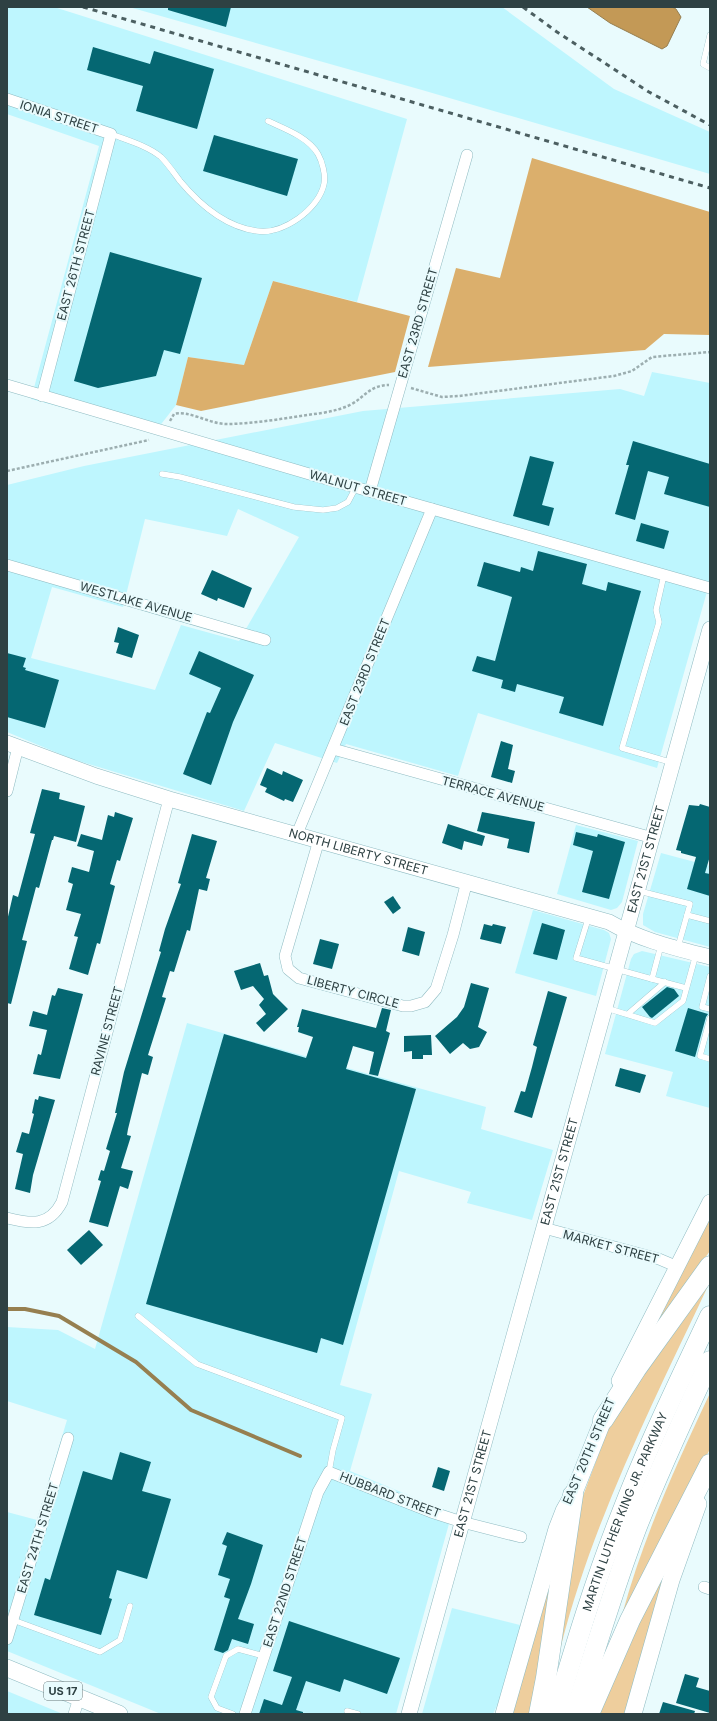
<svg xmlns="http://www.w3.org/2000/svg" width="717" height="1721" font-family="Inter,sans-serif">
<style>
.built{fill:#bef6fe;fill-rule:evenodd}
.green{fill:#eece9d}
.forest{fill:#dbaf6c}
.water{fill:#c39956;stroke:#967f50}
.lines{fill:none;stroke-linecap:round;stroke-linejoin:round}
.stream{stroke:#967f50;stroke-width:4}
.building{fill:#056772}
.lane-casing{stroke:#8fbbc2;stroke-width:6}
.street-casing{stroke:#8fbbc2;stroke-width:12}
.secondary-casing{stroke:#8fbbc2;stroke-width:16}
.primary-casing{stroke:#8fbbc2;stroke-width:18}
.highway-casing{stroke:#8fbbc2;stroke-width:21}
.path{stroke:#9caeb0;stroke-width:2.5;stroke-dasharray:3 2;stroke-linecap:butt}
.lane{stroke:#fff;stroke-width:5.5}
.street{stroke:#fff;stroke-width:11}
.secondary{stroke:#fff;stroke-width:15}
.primary{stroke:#fff;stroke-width:17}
.highway{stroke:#fff;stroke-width:20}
.rail{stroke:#4c5f61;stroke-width:3;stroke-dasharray:5 5;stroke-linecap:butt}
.labels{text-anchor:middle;stroke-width:4;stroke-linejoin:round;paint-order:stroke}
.shield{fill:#e9fbfd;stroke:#66797b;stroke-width:1}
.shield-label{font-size:11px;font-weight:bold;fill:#2e4143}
.street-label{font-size:12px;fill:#2e4143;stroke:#e9fbfd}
</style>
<rect width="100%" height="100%" fill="#e9fbfd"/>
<!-- built -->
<g class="built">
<polygon points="7,7 54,7 407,119 357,302 273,281 244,365 188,357 176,405 155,432 31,399 99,146 7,114"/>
<polygon points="129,7 502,7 614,89 710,132 710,174 422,90"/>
<path d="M652 372 710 383V581L657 768 478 713 458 776 346 744 337 763 275 743 244 811 72 759 7 732V485L84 466 363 411 620 389 644 396ZM238 509 299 537 239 641 181 625 155 690 31 658 52 587 123 607 145 519 227 536Z"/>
<polygon points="576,825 638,841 622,902 617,908 611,910 557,894"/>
<polygon points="661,853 710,866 710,947 655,932 643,925 643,914"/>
<polygon points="533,910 604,930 609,933 611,939 596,996 515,973"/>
<polygon points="642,951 710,967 710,1108 666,1096 673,1072 605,1054 631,959 634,954"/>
<polygon points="187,1023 486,1107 481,1129 553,1150 532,1220 467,1203 471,1192 399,1171 340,1385 372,1394 350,1471 452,1513 396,1714 161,1714 7,1651 7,1512 37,1520 67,1420 7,1401 7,1327 58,1330 95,1349"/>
<polygon points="452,1608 524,1626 510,1678 493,1714 422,1714"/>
<polygon points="7,1691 63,1714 7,1714"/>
</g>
<!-- green -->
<g class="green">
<polygon points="710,1215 710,1251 646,1338"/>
<path d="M708 1286C653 1403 593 1520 561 1646L557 1645 583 1496 611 1421Z"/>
<path d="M710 1393V1449L622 1615C643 1538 676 1465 710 1393Z"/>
<polygon points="688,1515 625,1714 599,1714"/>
<polygon points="555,1555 552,1594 529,1714 511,1714"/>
</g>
<!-- forest -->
<g class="forest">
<polygon points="532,158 710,212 710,335 664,334 645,350 428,367 456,268 500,278"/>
<polygon points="273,281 410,316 395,372 201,411 176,405 188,357 244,365"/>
</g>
<!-- water -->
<polygon class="water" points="587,7 672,7 676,9 681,17 667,46 662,49 610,23"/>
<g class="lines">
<!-- stream -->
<polyline class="stream" points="7,1309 25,1309 59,1316 136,1362 191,1410 300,1456"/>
</g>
<!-- building -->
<g class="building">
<polygon points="168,7 231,7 226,27 168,10"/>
<polygon points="93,47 150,64 154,51 214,69 197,129 136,111 143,86 87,70"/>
<polygon points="214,135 298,159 287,196 203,171"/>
<polygon points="110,252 202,278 180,354 164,350 156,376 98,388 74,381"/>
<polygon points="633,441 710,464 710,507 664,494 669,477 648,471 635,520 615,514 629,465 626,465"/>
<polygon points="530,456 554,462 542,505 554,508 549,526 513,516"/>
<polygon points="641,523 669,531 664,549 636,541"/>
<polygon points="538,551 587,564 582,584 606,591 608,582 641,591 603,726 559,713 564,697 517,684 515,692 501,688 503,680 472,671 477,656 495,661 512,597 477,586 484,562 520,572 521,567 533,571"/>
<polygon points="212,570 252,588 244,608 218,598 217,601 201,594"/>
<polygon points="118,627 139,635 132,658 116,653 119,643 114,642"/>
<polygon points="199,651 254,675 233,722 211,785 183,774 207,712 210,713 221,688 189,674"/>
<polygon points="7,653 26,658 23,667 26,668 25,670 59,680 45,728 7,717"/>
<polygon points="501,741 513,745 508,769 515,771 512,783 491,777"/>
<polygon points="267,768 282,775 283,771 303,780 293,802 285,799 284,801 265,792 267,788 260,785"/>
<polygon points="42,789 60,793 59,799 85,806 76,842 54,836 53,840 52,840 39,888 36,887 22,940 27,941 11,1004 7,1003 7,921 13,895 18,897 35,834 30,833"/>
<polygon points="700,804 710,807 710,856 705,873 710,874 710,896 687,889 696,857 681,853 681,851 676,850 689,805 699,806"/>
<polygon points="115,812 133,818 120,861 117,860 110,884 115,886 100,944 97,943 88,975 69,969 78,937 74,936 81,914 66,910 73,884 68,882 72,867 89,872 94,851 77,846 81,834 102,840 108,815 114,817"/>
<polygon points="482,812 535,822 529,853 507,848 509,839 477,831"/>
<polygon points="448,824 485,836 482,846 464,841 462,850 442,843"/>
<polygon points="576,832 597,837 598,834 625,842 609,899 582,892 593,851 573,845"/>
<polygon points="192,834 217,841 206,878 210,879 207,891 199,889 190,931 187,930 174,972 170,971 162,997 166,998 148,1055 153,1057 148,1075 142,1073 128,1129 127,1135 131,1136 121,1168 133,1171 128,1189 120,1186 108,1227 89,1222 101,1181 98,1180 101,1170 104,1171 110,1151 106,1149 117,1113 115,1113 124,1072 161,952 159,951 165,929 181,884 178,883"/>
<polygon points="393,896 401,908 393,914 384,902"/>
<polygon points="542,923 565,930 557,960 533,954"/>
<polygon points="484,924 492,926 493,924 506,927 501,944 480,939"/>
<polygon points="408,927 425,932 419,956 402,951"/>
<polygon points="320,939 339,944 332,969 313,964"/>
<polygon points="260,963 264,976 268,975 273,994 288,1009 264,1032 256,1023 266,1014 259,1005 264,999 253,986 241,990 234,971"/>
<polygon points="471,983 489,988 478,1027 487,1032 479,1047 470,1049 463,1043 450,1054 435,1036 457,1017 464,1007"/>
<polygon points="667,987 674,989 679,996 652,1018 650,1017 642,1007"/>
<polygon points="58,988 83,994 60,1079 33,1074 38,1054 41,1055 47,1030 29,1026 33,1011 47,1015 52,995 55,996"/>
<polygon points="548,991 567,997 532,1118 514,1112 521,1091 525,1092 532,1067 537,1047 533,1045"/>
<polygon points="382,1008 391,1010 386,1031 390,1033 378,1076 369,1074 374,1052 353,1046 346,1069 416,1089 343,1345 321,1338 317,1353 146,1304 224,1034 306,1058 313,1037 298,1032 299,1027 297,1027 302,1009 376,1028"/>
<polygon points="688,1008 708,1014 706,1017 695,1057 675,1051"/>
<polygon points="431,1035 432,1055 423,1055 423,1059 412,1059 412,1051 404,1052 404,1036"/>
<polygon points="620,1068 646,1075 640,1093 615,1086"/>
<polygon points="39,1096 55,1100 33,1175 30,1193 15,1189 23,1154 16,1152 22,1132 29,1134 34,1114 32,1113 35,1099 38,1100"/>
<polygon points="89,1230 103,1245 81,1265 67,1250"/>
<polygon points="120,1452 151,1462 142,1491 171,1499 147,1579 117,1570 109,1598 112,1599 101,1635 34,1615 45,1578 50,1580 83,1471 112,1480"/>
<polygon points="438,1467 450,1471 444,1491 432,1487"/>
<polygon points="227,1532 263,1545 251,1584 238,1619 254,1624 248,1644 232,1639 228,1650 223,1653 214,1650 230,1599 224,1597 230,1579 218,1575 227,1546 222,1544"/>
<polygon points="289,1621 400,1658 387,1694 344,1679 340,1692 306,1681 296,1710 303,1712 303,1714 259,1714 264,1699 282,1705 292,1677 273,1671"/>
<polygon points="685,1674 699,1678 696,1687 710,1691 710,1713 676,1703"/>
<polygon points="663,1702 695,1711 694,1714 659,1714"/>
</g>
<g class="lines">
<!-- lane casing -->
<g class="lane-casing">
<g id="lane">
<polyline points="710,35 703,64 710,68"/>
<path d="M111 134C127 140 148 146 161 157 168 164 174 173 180 181 200 205 226 227 257 231 283 235 319 209 324 184 326 175 322 161 318 154 308 137 285 129 268 121"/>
<polyline points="162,474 180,477 294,507 323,510 337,508 348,502 356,487"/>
<polyline points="664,575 656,610 659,622 622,748 673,763"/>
<polyline points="639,891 690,904 687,915 710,921"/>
<polyline points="589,916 576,958 652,979 661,945"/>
<polyline points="678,947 687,915"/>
<polyline points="710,976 702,1007 710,1009"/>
<polyline points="652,979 686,988"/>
<polyline points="606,1008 655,1023 683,1001 696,954"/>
<polyline points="629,1013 665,982"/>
<polyline points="710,1018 700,1056 710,1059"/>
<polyline points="138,1316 197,1364 342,1418 333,1450 329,1472"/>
<polyline points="13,1620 100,1652 120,1640 130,1606"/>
<polyline points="347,1711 358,1714"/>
<polyline points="233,1714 217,1708 211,1697 226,1656 238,1649 264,1656"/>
</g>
</g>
<!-- street casing -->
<g class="street-casing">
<g id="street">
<polyline points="7,99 111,134 42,396"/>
<polyline points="7,385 323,478 710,588"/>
<polyline points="370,491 467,155"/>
<polyline points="7,565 265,640"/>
<polyline points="333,749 653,838"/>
<polyline points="7,791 18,747"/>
<polyline points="297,834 432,509"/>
<polyline points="319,840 285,956 288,969 299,978 403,1006 411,1006 425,1002 436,989 453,935 467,881"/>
<path d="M7 1218C31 1224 49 1227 62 1202L169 799"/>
<polyline points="544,1228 659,1259 678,1267"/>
<polyline points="704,1587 710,1589"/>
<polyline points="7,1639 68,1438"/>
<polyline points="74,1714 79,1698"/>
<polyline points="245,1714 318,1492 329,1472 431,1512 462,1522 521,1537"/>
</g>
</g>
<!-- secondary casing -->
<g class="secondary-casing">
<g id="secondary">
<path id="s1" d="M7 743 96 776 169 799 609 922C640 940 675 948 710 957"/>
<polyline points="619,1381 710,1202"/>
<path id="s2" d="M409 1714 710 629"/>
</g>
</g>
<!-- primary casing -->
<g class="primary-casing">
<g id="primary">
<polyline points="7,1668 119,1714"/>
<polyline points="504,1714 557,1529 564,1511 573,1495 603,1420"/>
<polyline points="633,1714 671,1580 698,1504"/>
</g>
</g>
<!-- highway casing -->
<g class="highway-casing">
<g id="highway">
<polyline points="603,1420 636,1369 710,1266"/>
<polyline points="539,1714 546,1678 573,1495"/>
<path id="s3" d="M555 1714C575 1647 595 1580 621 1515 647 1447 679 1382 710 1316"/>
<path d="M575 1714C594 1652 613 1590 636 1529 658 1472 684 1417 710 1361"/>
<polyline points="589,1714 630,1620 710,1464"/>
</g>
</g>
<!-- path -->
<g class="path">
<polyline points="411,388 442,397 459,396 614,376 632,371 652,357 710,352"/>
<path d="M170 421 174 414C188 410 208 423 225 424 257 424 290 417 322 413 333 411 342 409 352 404 365 396 371 385 389 385"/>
<polyline points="7,471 149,440"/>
</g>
<!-- lane -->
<use href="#lane" class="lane"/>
<!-- street -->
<use href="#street" class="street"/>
<!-- secondary -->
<use href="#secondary" class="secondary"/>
<!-- primary -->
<use href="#primary" class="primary"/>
<!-- highway -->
<use href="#highway" class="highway"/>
<!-- rail -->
<g class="rail">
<polyline points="83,7 710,188"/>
<polyline points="523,7 557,32 649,92 710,125"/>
</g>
</g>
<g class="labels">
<!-- shield labels -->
<rect class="shield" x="44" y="1682" width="38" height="18" rx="3"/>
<g class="shield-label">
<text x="63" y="1695">US 17</text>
</g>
<!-- street labels -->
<g class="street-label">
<text transform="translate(59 117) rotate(18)" y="4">IONIA STREET</text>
<text transform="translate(76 265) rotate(-75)" y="4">EAST 26TH STREET</text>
<text transform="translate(418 323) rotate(-74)" y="4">EAST 23RD STREET</text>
<text transform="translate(358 488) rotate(16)" y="4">WALNUT STREET</text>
<text transform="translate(136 602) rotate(16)" y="4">WESTLAKE AVENUE</text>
<text transform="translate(365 672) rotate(-68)" y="4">EAST 23RD STREET</text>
<text transform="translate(493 794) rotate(15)" y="4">TERRACE AVENUE</text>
<text dy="4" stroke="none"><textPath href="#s1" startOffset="368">NORTH LIBERTY STREET</textPath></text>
<text dy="4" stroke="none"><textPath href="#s2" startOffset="887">EAST 21ST STREET</textPath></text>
<text transform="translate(353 992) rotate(15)" y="4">LIBERTY CIRCLE</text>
<text transform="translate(107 1031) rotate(-75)" y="4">RAVINE STREET</text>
<text dy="4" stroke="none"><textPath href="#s2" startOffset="563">EAST 21ST STREET</textPath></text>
<text transform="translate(611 1247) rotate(15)" y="4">MARKET STREET</text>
<text transform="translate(589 1451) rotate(-67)" y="4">EAST 20TH STREET</text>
<text dy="4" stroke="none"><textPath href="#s2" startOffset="239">EAST 21ST STREET</textPath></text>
<text transform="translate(390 1495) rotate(21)" y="4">HUBBARD STREET</text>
<text dy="4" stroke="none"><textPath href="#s3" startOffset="214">MARTIN LUTHER KING JR. PARKWAY</textPath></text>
<text transform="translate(38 1538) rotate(-73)" y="4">EAST 24TH STREET</text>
<text transform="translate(285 1592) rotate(-72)" y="4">EAST 22ND STREET</text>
</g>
</g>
<!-- border -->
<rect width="717" height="1721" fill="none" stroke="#2e4143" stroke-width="16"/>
</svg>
